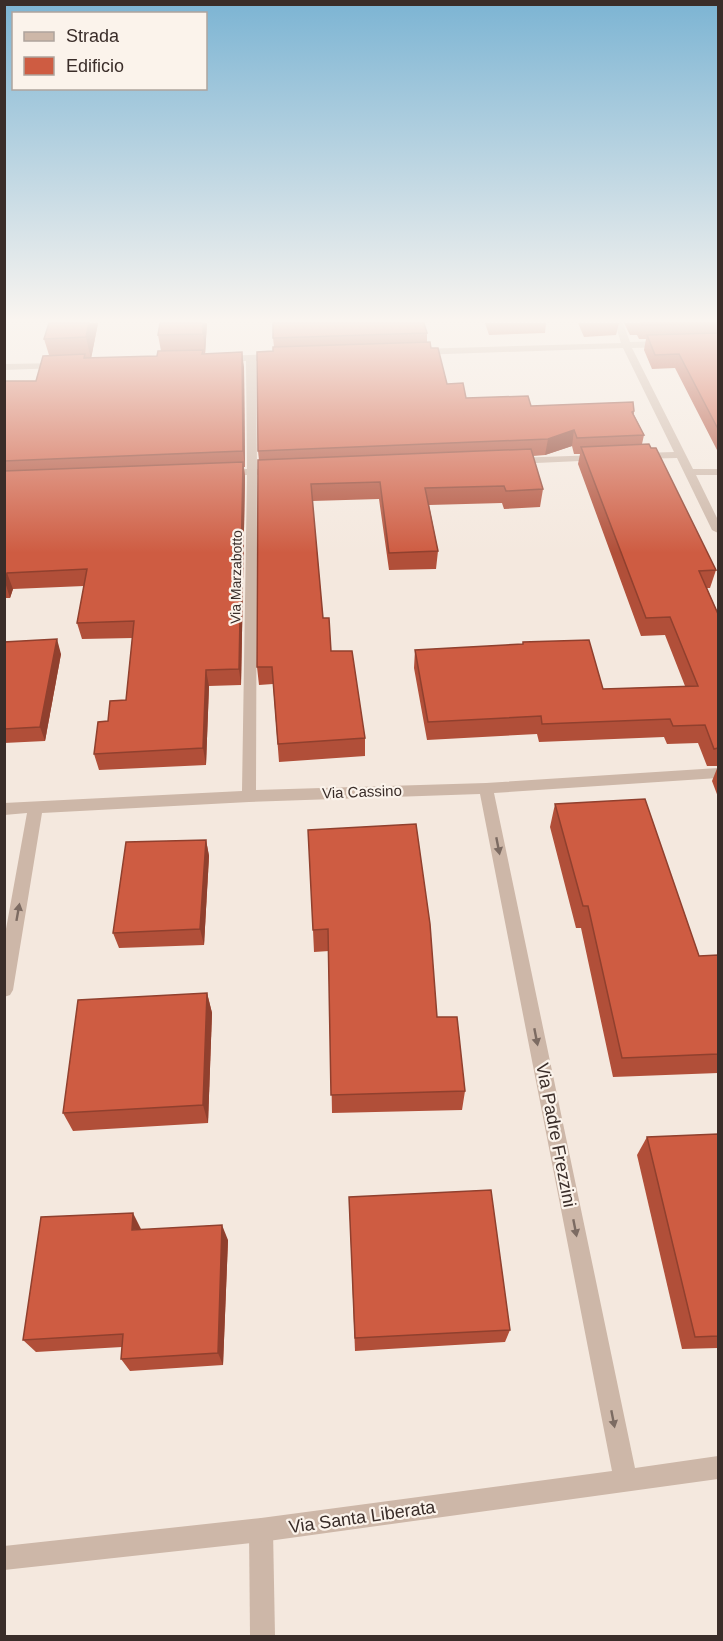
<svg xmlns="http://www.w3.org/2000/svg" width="723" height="1641" font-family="Arial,sans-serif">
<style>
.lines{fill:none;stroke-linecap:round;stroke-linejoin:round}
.service{fill:#cdb7a8;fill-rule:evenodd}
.minor{fill:#cdb7a8;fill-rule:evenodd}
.wall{fill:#b14f39}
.shaded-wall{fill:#90402e}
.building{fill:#ce5c42;stroke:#90402e;stroke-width:1.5}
.oneway{fill:#7c6b62}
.labels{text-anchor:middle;stroke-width:4.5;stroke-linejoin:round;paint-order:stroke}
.far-street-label{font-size:14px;fill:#3a2d29;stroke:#fbf3eb}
.street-label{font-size:15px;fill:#3a2d29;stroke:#fbf3eb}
.near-street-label{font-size:18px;fill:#3a2d29;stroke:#fbf3eb}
</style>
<rect width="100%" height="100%" fill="#f4e8de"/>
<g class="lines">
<!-- service -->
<polygon class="service" points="261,1518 269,1522 273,1530 275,1636 250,1636 249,1530 253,1522"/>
<!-- minor -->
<g class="minor">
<polygon points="615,323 623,323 630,342 664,341 668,344 664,347 632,348 693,469 718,469 718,475 696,475 718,520 718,533 712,530 677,458 640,459 635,456 640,453 674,452 623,348 418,355 413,352 418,349 621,343"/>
<polygon points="277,354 280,355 280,359 256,361 257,469 277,468 282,471 277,474 257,475 256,790 486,783 718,768 718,778 494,793 635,1468 718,1456 718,1479 261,1542 4,1570 4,1546 261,1518 612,1471 480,794 249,802 42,813 13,990 10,995 4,997 4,940 27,813 4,815 4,803 242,791 247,475 223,476 218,473 223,470 247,469 246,361 223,362 218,359 223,356"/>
<polygon points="61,363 61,367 58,368 4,370 4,364"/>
<polygon points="598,455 603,458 602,460 514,464 509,461 514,458"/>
</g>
</g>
<!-- wall -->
<g class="wall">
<polygon points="49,323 98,323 91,358 157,356 161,351 158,335 160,323 207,323 205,354 244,367 245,467 244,467 245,477 241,685 209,686 206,765 99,770 94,754 108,721 126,700 133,638 82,639 77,623 84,586 13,589 10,598 4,598 4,381 36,381 49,355 44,339"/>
<polygon points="485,323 546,323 545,333 489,335"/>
<polygon points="578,323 619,323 616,335 584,337"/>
<polygon points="624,323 718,323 718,452 675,368 652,369 644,350 646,339 639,339 637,335 630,335"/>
<polygon points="427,333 427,342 431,348 447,384 466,398 531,406 634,411 634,415 644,435 642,444 716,570 710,588 707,588 718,614 718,797 712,781 718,766 707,766 698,743 667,744 664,737 539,742 537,734 427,740 414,668 415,650 523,644 523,642 603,689 685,686 665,635 641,636 578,464 580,454 574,454 572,446 545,455 533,456 543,489 540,507 504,509 502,503 429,505 438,551 436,569 389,570 379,499 312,501 323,618 331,651 365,738 365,756 279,762 273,684 259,685 257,667 259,460 258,451 274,347 273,338"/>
<polygon points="4,642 61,654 45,741 4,743"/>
<polygon points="555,804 699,956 718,955 718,1073 613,1077 581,928 576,928 550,827"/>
<polygon points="416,824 437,1017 465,1091 462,1110 332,1113 329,951 314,952 313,930"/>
<polygon points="206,840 209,856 204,945 119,948 113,933"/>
<polygon points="207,993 212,1013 208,1123 73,1131 63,1113"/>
<polygon points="718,1134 718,1348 682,1349 637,1155 647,1137"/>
<polygon points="349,1197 510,1330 505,1342 355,1351"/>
<polygon points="228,1240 223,1365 130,1371 121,1359 122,1347 36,1352 23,1340"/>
</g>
<!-- shaded-wall -->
<g class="shaded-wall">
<polygon points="89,323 98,323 91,359 86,337"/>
<polygon points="203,323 207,323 205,355 203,334"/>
<polygon points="242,352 244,367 245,467 243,451"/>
<polygon points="574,430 572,446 545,455 548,439"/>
<polygon points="243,462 245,477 241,685 239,669"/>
<polygon points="7,573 13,589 10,598 5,582"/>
<polygon points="57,639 61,654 45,741 40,727"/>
<polygon points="206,670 209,686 206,765 203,748"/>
<polygon points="206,840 209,856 204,945 200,929"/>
<polygon points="207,993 212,1013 208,1123 203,1105"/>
<polygon points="133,1213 141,1229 132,1230"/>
<polygon points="222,1225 228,1240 223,1365 218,1353"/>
</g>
<!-- building -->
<g class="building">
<polygon points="49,323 89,323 86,337 44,339"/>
<polygon points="160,323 203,323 203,334 158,335"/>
<polygon points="273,323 424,323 427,333 273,338"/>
<polygon points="641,323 718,323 642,325"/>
<polygon points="718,333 718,429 679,354 655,355 647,335"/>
<polygon points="430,342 431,348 438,348 447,384 463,383 466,398 528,396 531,406 633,402 634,411 632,412 644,435 577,438 574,430 548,439 258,451 257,352 273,351 273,347"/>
<polygon points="203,350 202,354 242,352 243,451 4,461 4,381 36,381 43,356 85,354 84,358 157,356 158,351"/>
<polygon points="649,444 651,448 656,448 716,570 699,571 718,614 718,748 714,749 705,725 673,726 670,719 542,724 541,716 428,722 415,650 523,644 523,642 589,640 603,689 698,686 670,617 646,618 581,447"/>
<polygon points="531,449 543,489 506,491 504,486 425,488 438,551 389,553 380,482 311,484 323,618 329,618 331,651 352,651 365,738 278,744 272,667 257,667 258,460"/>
<polygon points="243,462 239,669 206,670 203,748 94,754 98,722 108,721 110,701 126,700 134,621 77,623 87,569 7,573 4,582 4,471"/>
<polygon points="57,639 40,727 4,729 4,642"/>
<polygon points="645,799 699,956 718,955 718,1054 622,1058 588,906 583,906 555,804"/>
<polygon points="416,824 430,924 437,1017 457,1017 465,1091 331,1095 328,929 313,930 308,830"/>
<polygon points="206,840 200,929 113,933 126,842"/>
<polygon points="207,993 203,1105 63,1113 78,1000"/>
<polygon points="718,1134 718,1336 695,1337 647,1137"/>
<polygon points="491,1190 510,1330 355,1338 349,1197"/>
<polygon points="133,1213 132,1230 222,1225 218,1353 121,1359 123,1334 23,1340 41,1217"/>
</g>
<!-- one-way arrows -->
<defs><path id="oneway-solid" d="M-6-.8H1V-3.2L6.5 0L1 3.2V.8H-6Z" transform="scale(1.5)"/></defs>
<g class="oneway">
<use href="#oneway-solid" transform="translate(498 846) rotate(79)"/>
<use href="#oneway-solid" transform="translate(18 912) rotate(-80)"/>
<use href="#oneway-solid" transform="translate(536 1037) rotate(79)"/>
<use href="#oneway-solid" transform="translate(575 1228) rotate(79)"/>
<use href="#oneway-solid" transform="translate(613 1419) rotate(79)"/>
</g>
<!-- sky -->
<linearGradient id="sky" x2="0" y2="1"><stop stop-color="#7cb4d3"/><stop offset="0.58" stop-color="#faf5f0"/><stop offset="1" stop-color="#faf5f0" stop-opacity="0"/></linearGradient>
<rect width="723" height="553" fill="url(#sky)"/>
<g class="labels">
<!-- far-street labels -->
<g class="far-street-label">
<text transform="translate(236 577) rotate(-89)" y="5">Via Marzabotto</text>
</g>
<!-- street labels -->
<g class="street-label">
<text transform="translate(362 792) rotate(-2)" y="5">Via Cassino</text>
</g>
<!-- near-street labels -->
<g class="near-street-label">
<text transform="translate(556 1135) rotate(79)" y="6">Via Padre Frezzini</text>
<text transform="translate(362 1517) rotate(-8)" y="6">Via Santa Liberata</text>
</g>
</g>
<!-- border -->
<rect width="723" height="1641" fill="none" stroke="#3a2d29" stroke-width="12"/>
<!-- legend -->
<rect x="12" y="12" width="195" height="78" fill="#fbf3eb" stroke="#aea49d" stroke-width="1.5"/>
<rect x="24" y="32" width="30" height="9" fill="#cdb7a8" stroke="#aea49d" stroke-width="1.5"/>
<text x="66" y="42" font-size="18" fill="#3a2d29">Strada</text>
<rect x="24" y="57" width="30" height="18" fill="#ce5c42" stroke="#aea49d" stroke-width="1.5"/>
<text x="66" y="72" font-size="18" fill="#3a2d29">Edificio</text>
</svg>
